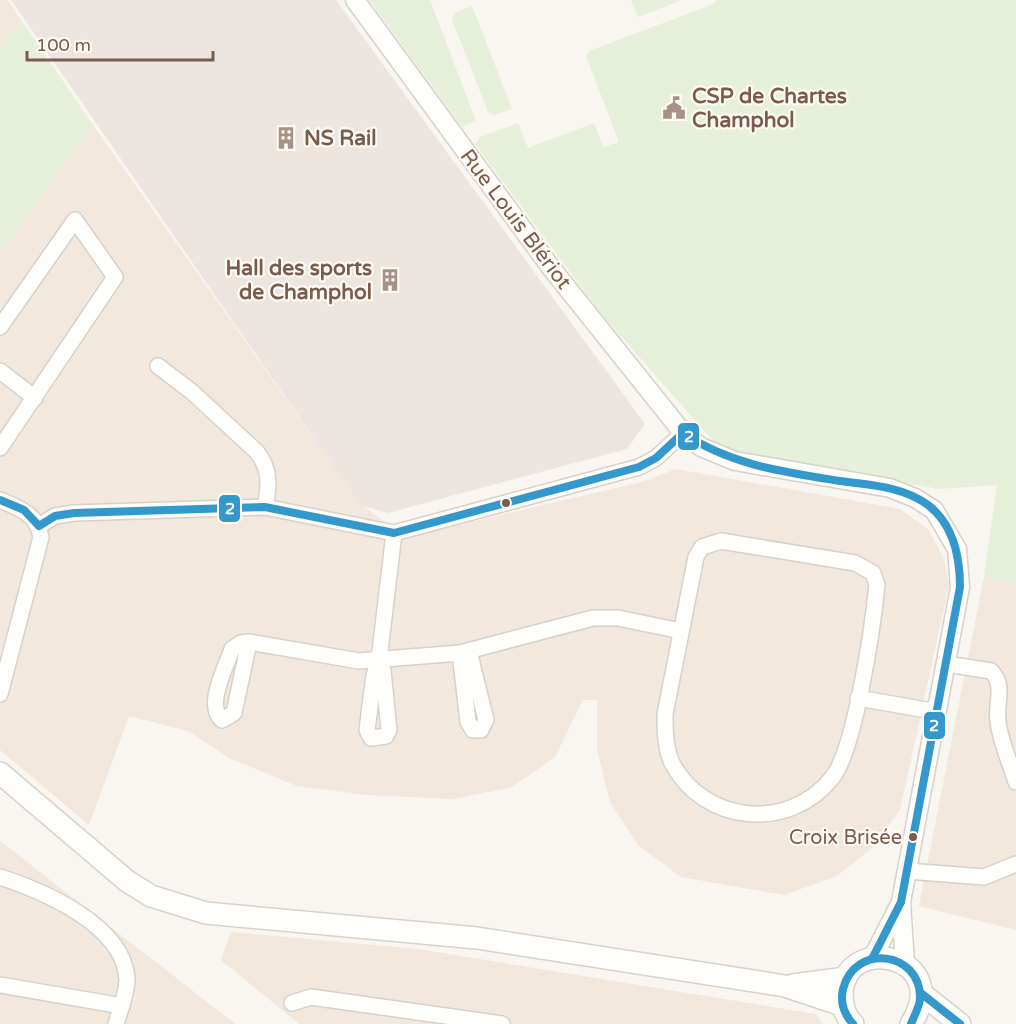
<svg xmlns="http://www.w3.org/2000/svg" width="1016" height="1024" font-family="'Varela Round',sans-serif">
<style>
.residential{fill:#f2e8de}
.industrial{fill:#ede5e0}
.green{fill:#e7f0db}
.lines{fill:none;stroke-linecap:round;stroke-linejoin:round}
.minor-casing{stroke:#d7d1cb;stroke-width:18}
.tertiary-casing{stroke:#d7d1cb;stroke-width:21}
.secondary-casing{stroke:#d9d2cb;stroke-width:24}
.minor{stroke:#fefefd;stroke-width:15}
.tertiary{stroke:#fefefd;stroke-width:18}
.secondary{stroke:#fefefd;stroke-width:21}
.bus-1-casing{stroke:#fffaf3;stroke-width:12}
.bus-1{stroke:#39c;stroke-width:8}
.bus-dot{fill:#7a5c4d;stroke:#fffaf3;stroke-width:2}
.labels{text-anchor:middle;stroke-width:4.5;stroke-linejoin:round;paint-order:stroke}
.bus-label{font-size:20px;fill:#7a5c4d;stroke:#fffaf3;text-anchor:end}
.poi-label{font-size:21px;font-weight:bold;fill:#7a5c4d;stroke:#fffaf3;text-anchor:start}
.street-label{font-size:21px;fill:#7a5c4d;stroke:#fffaf3}
.line-badge{stroke:#fffaf3;stroke-width:2}
.badge-label{font-size:16px;text-anchor:middle;font-weight:bold;fill:#fff}
</style>
<rect width="100%" height="100%" fill="#f9f5f0"/>
<!-- residential -->
<g class="residential">
<polygon points="0,0 8,0 21,20 0,47"/>
<polygon points="93,125 360,504 406,537 642,482 676,469 900,509 928,529 944,559 949,585 900,810 871,849 837,876 784,895 681,877 638,845 610,802 597,749 597,700 583,700 555,757 512,787 453,799 367,795 297,786 229,758 188,731 129,716 89,825 0,750 0,254"/>
<polygon points="984,577 1016,583 1016,930 919,906"/>
<polygon points="0,841 234,1023 235,1024 0,1024"/>
<polygon points="231,932 418,949 816,1014 823,1024 299,1024 221,960"/>
</g>
<!-- industrial -->
<polygon class="industrial" points="11,0 336,0 645,424 627,449 388,513 360,505"/>
<!-- green -->
<g class="green">
<polygon points="369,0 430,0 476,121 462,127"/>
<polygon points="631,0 682,0 638,17"/>
<polygon points="717,0 1016,0 1016,583 984,577 997,485 939,489 721,450 599,311 475,144 480,137 518,123 528,148 594,123 603,147 619,142 586,56 589,51 711,5"/>
<polygon points="472,6 512,109 494,115 489,114 452,20 455,13"/>
<polygon points="21,20 93,125 0,254 0,47"/>
</g>
<g class="lines">
<!-- minor casing -->
<g class="minor-casing">
<g id="minor">
<polyline points="0,327 75,220 115,277 0,448"/>
<path d="M158 366 192 392 257 452C271 470 269 486 265 507"/>
<polyline points="0,371 35,398"/>
<path d="M0 500C19 508 37 514 41 537L0 694"/>
<polyline points="39,526 55,516 74,513 265,507 394,533 639,467 656,458 683,433"/>
<path d="M721 541 855 563 873 573 877 585C873 625 855 750 832 778 789 832 704 824 672 763 665 748 665 730 665 714L696 557 702 547Z"/>
<path d="M249 642 234 713 222 720C205 705 226 667 232 649L241 643 249 642 359 661 460 653 593 618H618L681 631"/>
<polyline points="460,653 468,722 473,730 481,730 486,720 469,651"/>
<polyline points="379,660 383,671 389,730 386,736 371,738 367,730 374,675 379,660 394,533"/>
<path d="M947 664 991 671C1006 686 995 703 998 721 1000 741 1010 762 1016 782"/>
<polyline points="858,698 938,712"/>
<polyline points="907,871 984,877 1016,864"/>
<path d="M0 877C43 891 124 925 127 979 127 994 120 1010 116 1024"/>
<polyline points="0,985 122,1006"/>
<polyline points="292,1003 311,997 502,1024"/>
</g>
</g>
<!-- tertiary casing -->
<g class="tertiary-casing">
<g id="tertiary">
<polyline points="355,0 552,269 683,433 701,447 735,461 890,488 915,498 934,510 957,549 960,587 901,902 873,957"/>
<polyline points="901,903 905,964"/>
</g>
</g>
<!-- secondary casing -->
<g class="secondary-casing">
<g id="secondary">
<polyline points="0,773 127,881 151,896 206,913 477,938 785,986 842,1005"/>
<polyline points="793,985 846,978"/>
<polyline points="922,994 960,1024"/>
<path d="M853 1024C845 1016 842 1006 842 995 842 932 955 954 911 1024"/>
</g>
</g>
<!-- minor -->
<use href="#minor" class="minor"/>
<!-- tertiary -->
<use href="#tertiary" class="tertiary"/>
<!-- secondary -->
<use href="#secondary" class="secondary"/>
<!-- bus-1 casing -->
<g class="bus-1-casing">
<g id="bus-1">
<path d="M0 500 24 510 39 526 55 516 74 513 265 507 394 533 639 467 656 458 683 433C730 465 784 472 840 481 869 485 903 486 928 505 953 524 960 556 960 587L901 902 873 957"/>
<polyline points="922,994 960,1024"/>
<path d="M853 1024C844 1014 840 1002 843 989 855 942 921 952 920 998 920 1006 914 1016 911 1024"/>
</g>
</g>
<!-- bus-1 -->
<use href="#bus-1" class="bus-1"/>
</g>
<!-- icons -->
<defs>
<g id="civic-bare" transform="scale(1.8)"><path d="M-.6-6.5H3V-4.5H.6V-3L4-1V1h2V6H-6V1h2V-1L-.6-3ZM-1.2 2.5V6h2.4V2.5Z" fill="#a69286" stroke="#fffaf3" stroke-width="2.5" paint-order="stroke"/></g>
<g id="building-bare" transform="scale(1.8)"><path d="M-4-6H4V6H1V3H-1V6H-4ZM-2.5-4.3h1.7v1.8h-1.7ZM.8-4.3h1.7v1.8H.8ZM-2.5-1h1.7V.8h-1.7ZM.8-1h1.7V.8H.8Z" fill="#a69286" stroke="#fffaf3" stroke-width="2.5" paint-order="stroke"/></g>
</defs>
<g fill-rule="evenodd">
<use href="#civic-bare" x="674" y="108"/>
<use href="#building-bare" x="286" y="138"/>
<use href="#building-bare" x="390" y="280"/>
</g>
<!-- markers -->
<g class="bus-dot">
<circle cx="506" cy="503" r="5"/>
<circle cx="913" cy="837" r="5"/>
</g>
<g class="labels">
<!-- bus labels -->
<g class="bus-label">
<text x="902" y="844">Croix Brisée</text>
</g>
<!-- poi labels -->
<g class="poi-label">
<text x="692" y="103">CSP de Chartes<tspan x="692" dy="24">Champhol</tspan></text>
<text x="304" y="145">NS Rail</text>
<text x="372" y="275" text-anchor="end">Hall des sports<tspan x="372" dy="24">de Champhol</tspan></text>
</g>
<!-- street labels -->
<g class="street-label">
<text transform="translate(516 219) rotate(53)" y="7">Rue Louis Blériot</text>
</g>
</g>
<g class="line-badge">
<rect x="677" y="422" width="23" height="29" rx="6" fill="#39c"/>
<rect x="218" y="494" width="23" height="29" rx="6" fill="#39c"/>
<rect x="923" y="711" width="23" height="29" rx="6" fill="#39c"/>
</g>
<g class="badge-label">
<text x="689" y="442">2</text>
<text x="230" y="514">2</text>
<text x="934" y="731">2</text>
</g>
<!-- scale -->
<path d="M27 51v9h186v-9" fill="none" stroke="#7a5c4d" stroke-width="3"/>
<text x="36" y="51" font-size="18" fill="#7a5c4d" stroke="#fffaf3" stroke-width="4.5" paint-order="stroke">100 m</text>
</svg>
